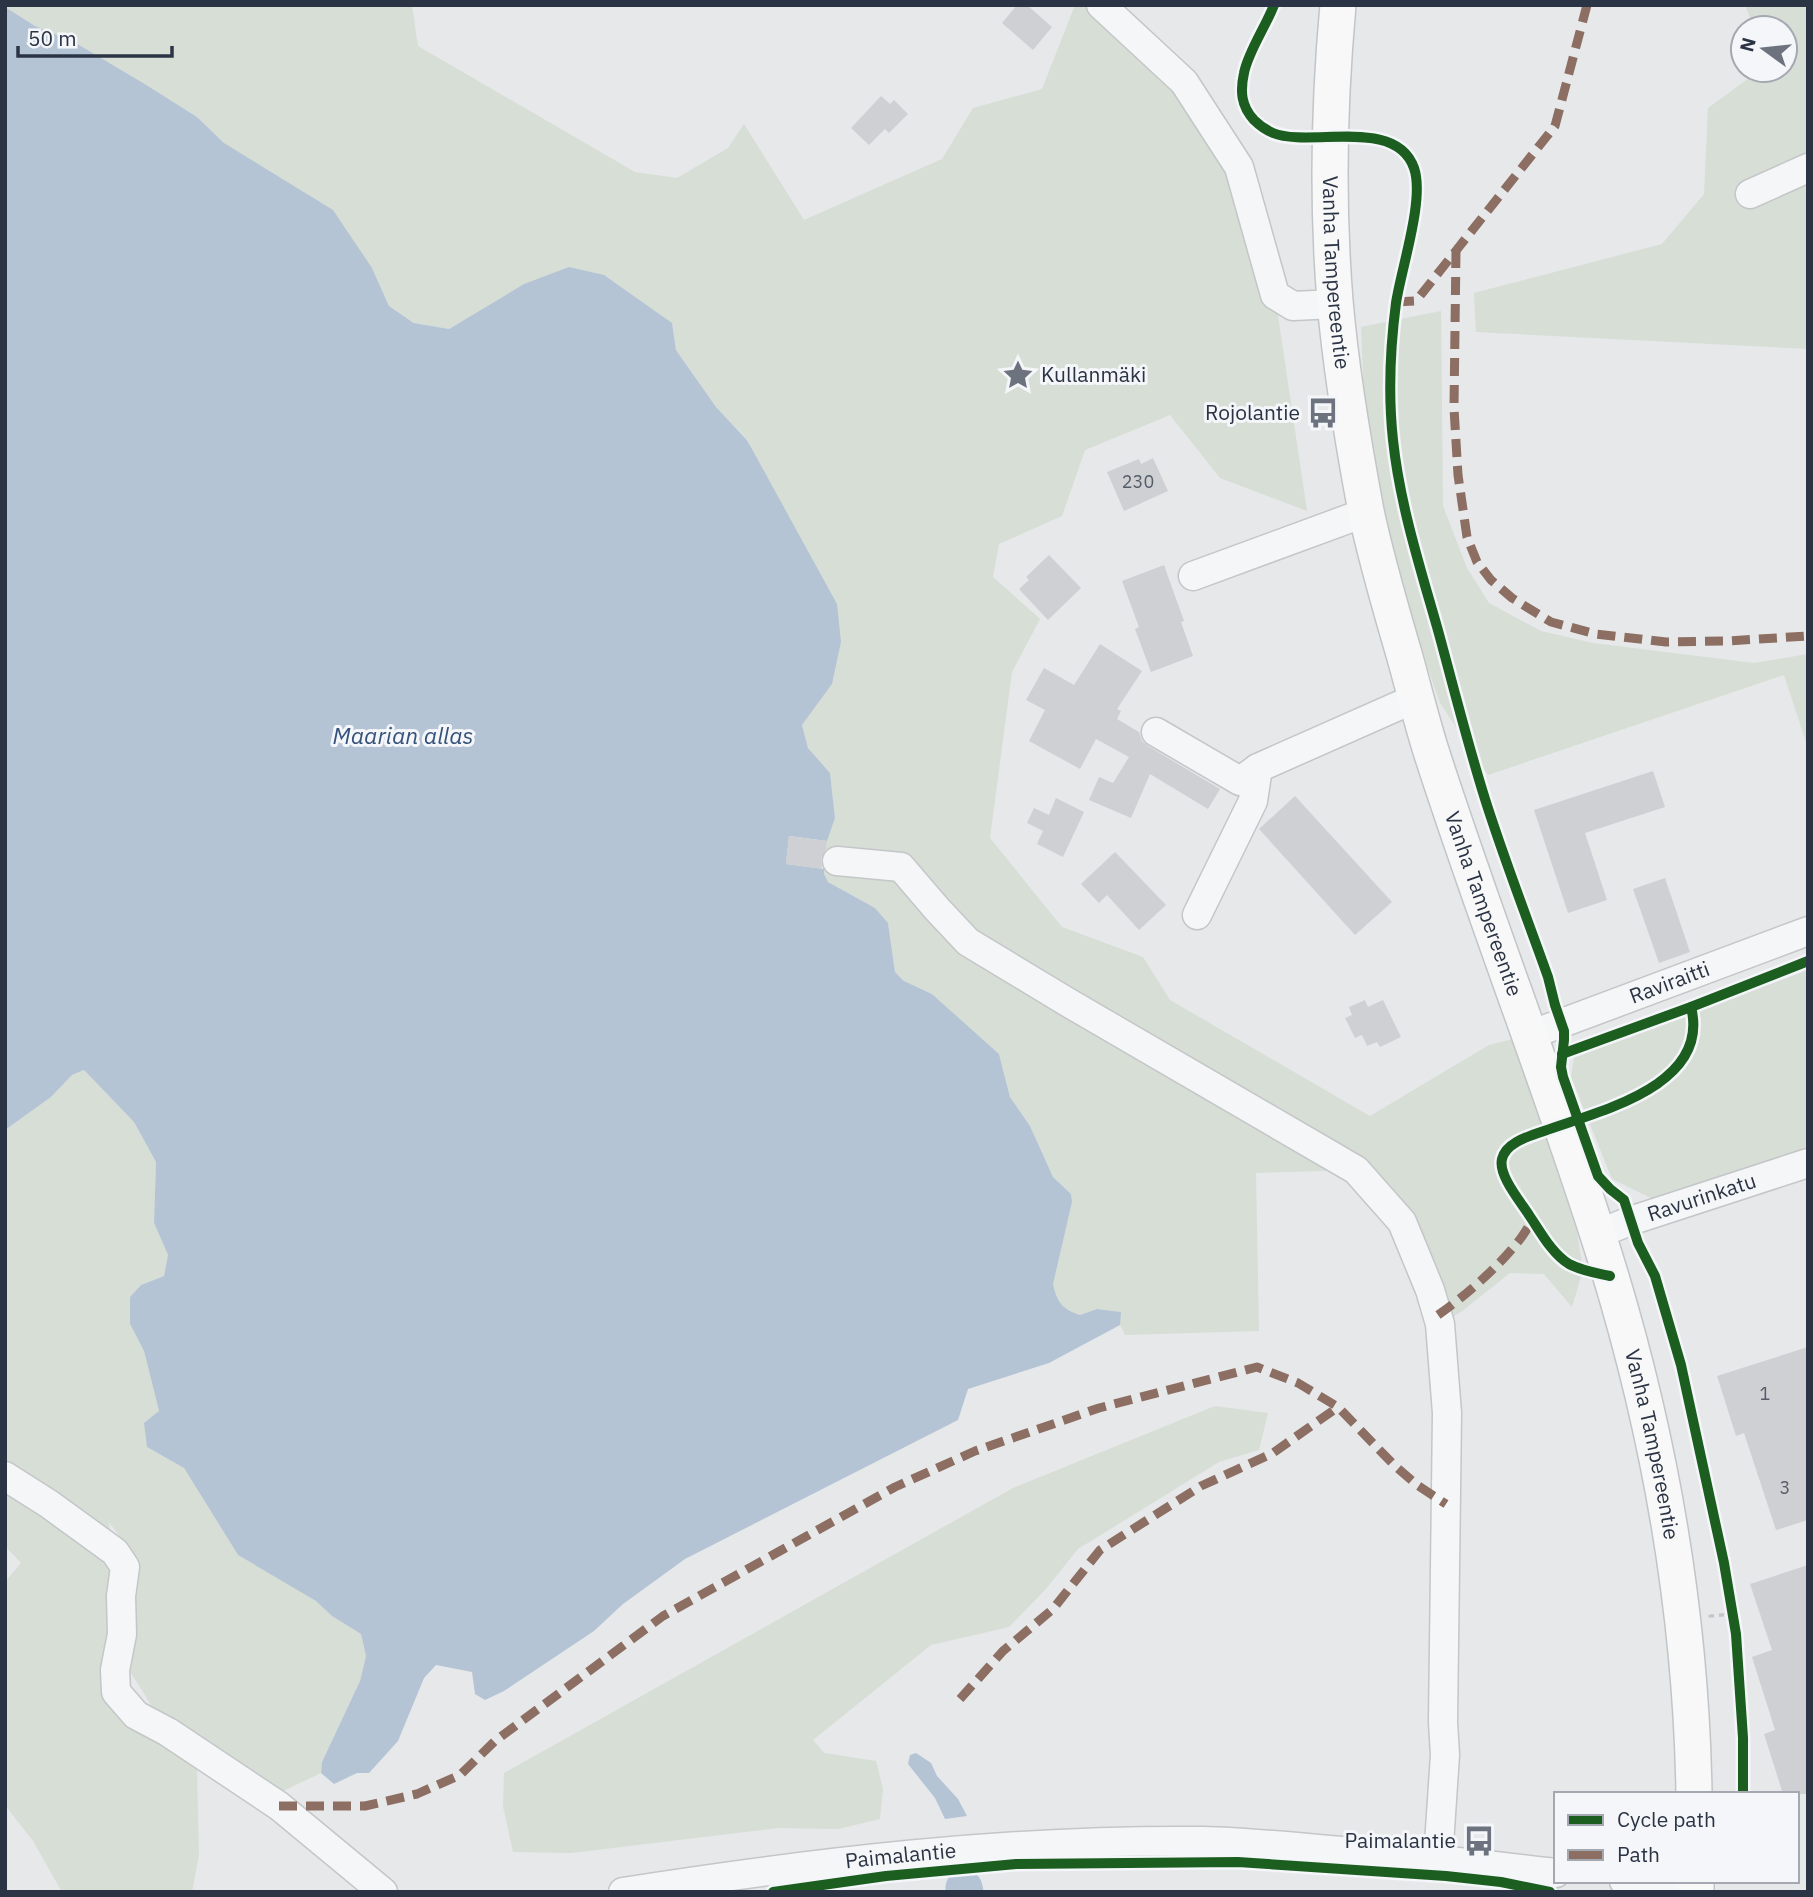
<svg xmlns="http://www.w3.org/2000/svg" width="1813" height="1897" font-family="'IBM Plex Sans',sans-serif">
<style>
.green{fill:#d6ded6}
.water{fill:#b4c4d5}
.lines{fill:none;stroke-linecap:round;stroke-linejoin:round}
.river{stroke:#b4c4d5;stroke-width:37}
.building{fill:#ced0d3}
.minor-casing{stroke:#c4c6c8;stroke-width:31}
.major-casing{stroke:#c2c5c8;stroke-width:38}
.path{stroke:#c5c6ca;stroke-width:3.5;stroke-dasharray:5 5;stroke-linecap:butt}
.minor{stroke:#f5f6f7;stroke-width:28}
.major{stroke:#f8f8f8;stroke-width:35}
.quiet{stroke:#8d6e63;stroke-width:9;stroke-dasharray:18 9;stroke-linecap:butt}
.cycleway-casing{stroke:#f4f6f9;stroke-width:15}
.cycleway{stroke:#1b5e20;stroke-width:10}
.labels{text-anchor:middle;stroke-width:6;stroke-linejoin:round;paint-order:stroke}
.number-label{font-size:18px;fill:#545c69}
.street-label{font-size:21px;fill:#2b3445;stroke:#f4f6f9}
.poi-label{font-size:21px;fill:#2b3445;stroke:#f4f6f9;text-anchor:end}
.water-label{font-size:23px;font-style:italic;fill:#34527a;stroke:#f4f6f9}
</style>
<rect width="100%" height="100%" fill="#e6e8ea"/>
<!-- green -->
<g class="green">
<path d="M5 5H412L418 46 635 172 677 178 728 148 744 124 804 220 942 159 973 108 1042 89 1075 5H1101L1239 167 1275 295 1307 511 1220 478 1170 415 1085 450 1062 516 999 544 993 577 1040 619 1012 672 990 838 1062 927 1143 957 1170 1000 1370 1116 1489 1045 1513 1039 1577 1232 1583 1270 1572 1307 1544 1274 1510 1273 1461 1312 1440 1324 1430 1290 1356 1170 1256 1173 1259 1331 1125 1335 1120 1325V1312L1097 1309 1080 1315C1062 1309 1057 1302 1052 1284L1072 1202 1071 1194 1053 1177 1030 1126 1010 1097 999 1054 932 994 904 981 895 972 888 923 875 908 828 882 824 874V869L827 841 835 818 830 773 808 748 802 725 832 684 748 440 716 407 676 350 672 323 524 284 449 329 415 323 389 306 372 268 224 143 197 117 74 42 35 26 5 7Z"/>
<polygon points="1745,5 1808,5 1808,349 1476,332 1474,293 1662,244 1704,194 1708,108 1760,70 1785,70 1785,28 1754,28"/>
<polygon points="1441,311 1443,506 1467,568 1489,603 1541,631 1593,643 1754,663 1808,654 1808,748 1784,675 1488,775 1440,703 1402,594 1379,504 1365,421 1361,327"/>
<polygon points="1808,970 1808,1148 1653,1199 1612,1179 1571,1077 1574,1057"/>
<polygon points="84,1070 134,1122 156,1162 154,1223 168,1255 164,1276 141,1285 130,1297 130,1324 144,1351 159,1411 147,1447 184,1468 238,1555 317,1601 332,1616 361,1634 366,1656 360,1681 322,1762 321,1773 281,1792 153,1708 126,1665 131,1552 109,1522 127,1721 197,1769 199,1855 192,1892 62,1892 33,1841 5,1805 5,1582 21,1563 5,1546 5,1130 51,1097 72,1075"/>
<polygon points="1215,1406 1268,1413 1259,1450 1219,1462 1078,1549 1045,1590 1009,1627 931,1645 813,1740 824,1753 876,1761 883,1789 880,1819 838,1829 778,1828 571,1853 513,1852 503,1806 504,1773 1013,1488"/>
</g>
<!-- water -->
<g class="water">
<path d="M5 7 35 26 74 42 143 83 197 117 224 143 333 210 372 268 389 306 414 323 449 329 524 284 569 267 604 275 672 323 676 350 716 407 747 440 837 604 841 642 832 684 802 725 808 748 830 773 835 818 827 841 789 836 786 864 824 869V874L828 882 875 908 888 923 895 972 904 981 932 994 999 1054 1010 1097 1030 1126 1053 1177 1071 1194 1072 1202 1053 1284C1057 1302 1062 1309 1080 1315L1097 1309 1121 1312 1120 1325 1049 1363 968 1389 958 1420 685 1559 623 1604 594 1631 504 1691 485 1700 475 1694 472 1672 436 1665 424 1678 398 1741 369 1773H357L334 1784 321 1773 322 1762 360 1681 366 1656 361 1634 332 1616 316 1601 238 1555 184 1468 147 1447 144 1423 159 1411 144 1351 130 1324V1297L141 1285 164 1276 168 1255 154 1223 156 1162 134 1122 84 1070 72 1075 51 1097 5 1130Z"/>
<polygon points="916,1753 931,1763 937,1776 958,1799 967,1816 945,1819 935,1798 908,1764 910,1755"/>
</g>
<g class="lines">
<!-- river -->
<polyline class="river" points="964,1888 965,1892"/>
</g>
<!-- building -->
<g class="building">
<polygon points="1017,5 1027,5 1052,27 1033,50 1002,23"/>
<polygon points="881,96 890,104 894,100 908,114 889,133 885,129 869,145 851,128"/>
<polygon points="1153,458 1168,491 1124,511 1107,472 1139,459 1141,464"/>
<polygon points="1049,555 1081,588 1048,620 1019,589 1029,580 1026,577"/>
<polygon points="1164,565 1184,621 1181,622 1193,656 1151,672 1135,629 1139,627 1122,581"/>
<polygon points="1100,644 1142,671 1117,709 1121,711 1117,719 1139,732 1142,741 1148,746 1220,789 1208,809 1150,774 1131,818 1089,800 1099,777 1113,783 1129,757 1096,739 1080,769 1029,741 1045,710 1026,700 1044,668 1074,685"/>
<polygon points="1653,771 1665,807 1585,833 1607,900 1568,913 1534,810"/>
<polygon points="1295,796 1392,902 1355,935 1259,829"/>
<polygon points="1056,798 1084,812 1063,857 1037,844 1043,831 1027,823 1034,808 1049,815"/>
<polygon points="789,836 827,841 826,849 821,859 822,869 786,864"/>
<polygon points="1115,852 1166,905 1139,930 1107,895 1099,903 1081,884"/>
<polygon points="1665,878 1690,952 1659,963 1633,889"/>
<polygon points="1365,1000 1368,1007 1383,1000 1401,1037 1380,1047 1377,1042 1367,1046 1362,1035 1355,1038 1345,1018 1352,1015 1349,1007"/>
<polygon points="1808,1347 1808,1520 1776,1530 1744,1433 1736,1436 1717,1376"/>
<polygon points="1808,1565 1808,1794 1783,1794 1764,1734 1775,1730 1752,1657 1772,1650 1750,1584"/>
</g>
<g class="lines">
<!-- minor casing -->
<g class="minor-casing">
<g id="minor">
<polyline points="1101,5 1184,82 1239,167 1275,295 1293,306 1335,304"/>
<polyline points="1750,194 1808,168"/>
<polyline points="1193,576 1367,512"/>
<polyline points="1156,732 1240,781 1258,768"/>
<polyline points="837,861 901,867 937,909 968,942 1069,1003 1356,1170 1402,1222 1430,1290 1440,1324 1447,1413 1443,1722 1445,1755 1438,1859"/>
<polyline points="1197,915 1253,801 1258,768 1416,698"/>
<path id="s1" d="M1530 1035 1808 931"/>
<path id="s2" d="M1598 1234 1630 1221 1808 1163"/>
<polyline points="5,1476 49,1504 115,1552 125,1567 121,1596 122,1634 115,1670 116,1692 136,1715 168,1732 279,1806 383,1892"/>
<polyline points="1624,1881 1696,1886"/>
<path id="s3" d="M623 1892C815 1862 1009 1839 1203 1841 1245 1842 1287 1846 1329 1850 1405 1856 1480 1864 1556 1873"/>
</g>
</g>
<!-- major casing -->
<g class="major-casing">
<g id="major">
<path id="s4" d="M1338 5C1329 103 1327 202 1335 301 1341 371 1353 442 1366 511 1376 559 1390 606 1404 654 1413 686 1421 719 1431 751 1483 913 1545 1070 1597 1232 1656 1414 1691 1602 1694 1794"/>
<polyline points="1696,1881 1696,1892"/>
</g>
</g>
<!-- path -->
<polyline class="path" points="1710,1615 1710,1616 1733,1614"/>
<!-- minor -->
<use href="#minor" class="minor"/>
<!-- major -->
<use href="#major" class="major"/>
<!-- quiet -->
<g class="quiet">
<polyline points="1456,250 1454,408 1458,475 1467,537 1477,562 1491,580 1512,598 1551,622 1596,634 1666,642 1727,641 1808,636"/>
<polyline points="1396,302 1416,301 1555,126 1587,5"/>
<path d="M1438 1315C1465 1296 1496 1269 1517 1243 1523 1236 1528 1227 1533 1219"/>
<polyline points="960,1699 1003,1651 1053,1609 1100,1550 1201,1486 1273,1453 1338,1407"/>
<polyline points="279,1806 365,1806 417,1794 460,1775 495,1741 663,1616 895,1487 975,1451 1099,1408 1257,1367 1298,1383 1338,1407 1394,1465 1417,1485 1446,1504"/>
</g>
<!-- cycleway casing -->
<g class="cycleway-casing">
<g id="cycleway">
<path d="M1274 5C1266 26 1248 52 1244 73 1240 91 1241 106 1254 120 1259 125 1266 130 1273 133 1310 148 1396 116 1414 168 1425 199 1401 269 1396 303 1390 349 1388 394 1393 440 1400 506 1421 570 1439 634 1454 689 1468 745 1485 799 1504 859 1527 918 1548 977L1555 1005 1564 1031V1040L1561 1067 1563 1077 1598 1176 1610 1189 1624 1200 1638 1243 1655 1276 1681 1365 1724 1563 1736 1634 1743 1738V1794"/>
<polyline points="1562,1054 1691,1007 1808,961"/>
<path d="M1610 1276C1596 1273 1582 1271 1569 1264 1552 1254 1540 1231 1529 1215 1520 1201 1498 1175 1502 1159 1506 1142 1530 1136 1544 1131 1599 1111 1711 1086 1691 1007"/>
<polyline points="773,1892 886,1876 1016,1864 1238,1862 1446,1876 1501,1882 1550,1892"/>
</g>
</g>
<!-- cycleway -->
<use href="#cycleway" class="cycleway"/>
</g>
<!-- icons -->
<defs>
<g id="sight-bare" transform="scale(2.415)"><path d="M0-6L1.8-2.2L6-1.7L2.9 1.2L3.7 5.4L0 3.3L-3.7 5.4L-2.9 1.2L-6-1.7L-1.8-2.2Z" fill="#6c737f" stroke="#f4f6f9" stroke-width="2.5" paint-order="stroke"/></g>
<g id="bus-bare" transform="scale(2.415)"><path d="M-5-6H5V4H4V6H2V4H-2V6H-4V4H-5ZM-3.5-4V0h7V-4ZM-3.5 1.2v1.5H-2V1.2ZM2 1.2v1.5H3.5V1.2Z" fill="#6c737f" stroke="#f4f6f9" stroke-width="2.5" paint-order="stroke"/></g>
</defs>
<g fill-rule="evenodd">
<use href="#sight-bare" x="1018" y="375"/>
<use href="#bus-bare" x="1323" y="413"/>
<use href="#bus-bare" x="1479" y="1841"/>
</g>
<g class="labels">
<!-- number labels -->
<g class="number-label">
<text x="1138" y="488">230</text>
<text x="1765" y="1400">1</text>
<text x="1785" y="1494">3</text>
</g>
<!-- street labels -->
<g class="street-label">
<text dy="7" stroke="none"><textPath href="#s4" startOffset="268">Vanha Tampereentie</textPath></text>
<text dy="7" stroke="none"><textPath href="#s4" startOffset="919">Vanha Tampereentie</textPath></text>
<text dy="7" stroke="none"><textPath href="#s1" startOffset="149">Raviraitti</textPath></text>
<text dy="7" stroke="none"><textPath href="#s2" startOffset="110">Ravurinkatu</textPath></text>
<text dy="7" stroke="none"><textPath href="#s4" startOffset="1486">Vanha Tampereentie</textPath></text>
<text dy="7" stroke="none"><textPath href="#s3" startOffset="280">Paimalantie</textPath></text>
</g>
<!-- poi labels -->
<g class="poi-label">
<text x="1041" y="382" text-anchor="start">Kullanmäki</text>
<text x="1300" y="420">Rojolantie</text>
<text x="1456" y="1848">Paimalantie</text>
</g>
<!-- water labels -->
<g class="water-label">
<text x="403" y="744">Maarian allas</text>
</g>
</g>
<!-- border -->
<rect width="1813" height="1897" fill="none" stroke="#2b3445" stroke-width="14"/>
<!-- legend -->
<rect x="1554" y="1792" width="245" height="91" fill="#f4f6f9" stroke="#a4a8b1" stroke-width="2"/>
<rect x="1568" y="1815" width="35" height="10" fill="#1b5e20" stroke="#a4a8b1" stroke-width="2"/>
<text x="1617" y="1827" font-size="21" fill="#2b3445">Cycle path</text>
<rect x="1568" y="1850" width="35" height="10" fill="#8d6e63" stroke="#a4a8b1" stroke-width="2"/>
<text x="1617" y="1862" font-size="21" fill="#2b3445">Path</text>
<!-- north arrow -->
<g transform="translate(1764 49) rotate(285)"><circle r="33" fill="#f4f6f9" stroke="#a4a8b1" stroke-width="2"/>
<path d="M0-5L12 26L0 18L-12 26Z" fill="#6c737f"/>
<text y="-10" font-size="19" font-weight="bold" text-anchor="middle" fill="#2b3445">N</text>
</g>
<!-- scale -->
<path d="M18 46v10h154v-10" fill="none" stroke="#2b3445" stroke-width="3.5"/>
<text x="28" y="46" font-size="21" fill="#2b3445" stroke="#f4f6f9" stroke-width="5" paint-order="stroke">50 m</text>
</svg>
